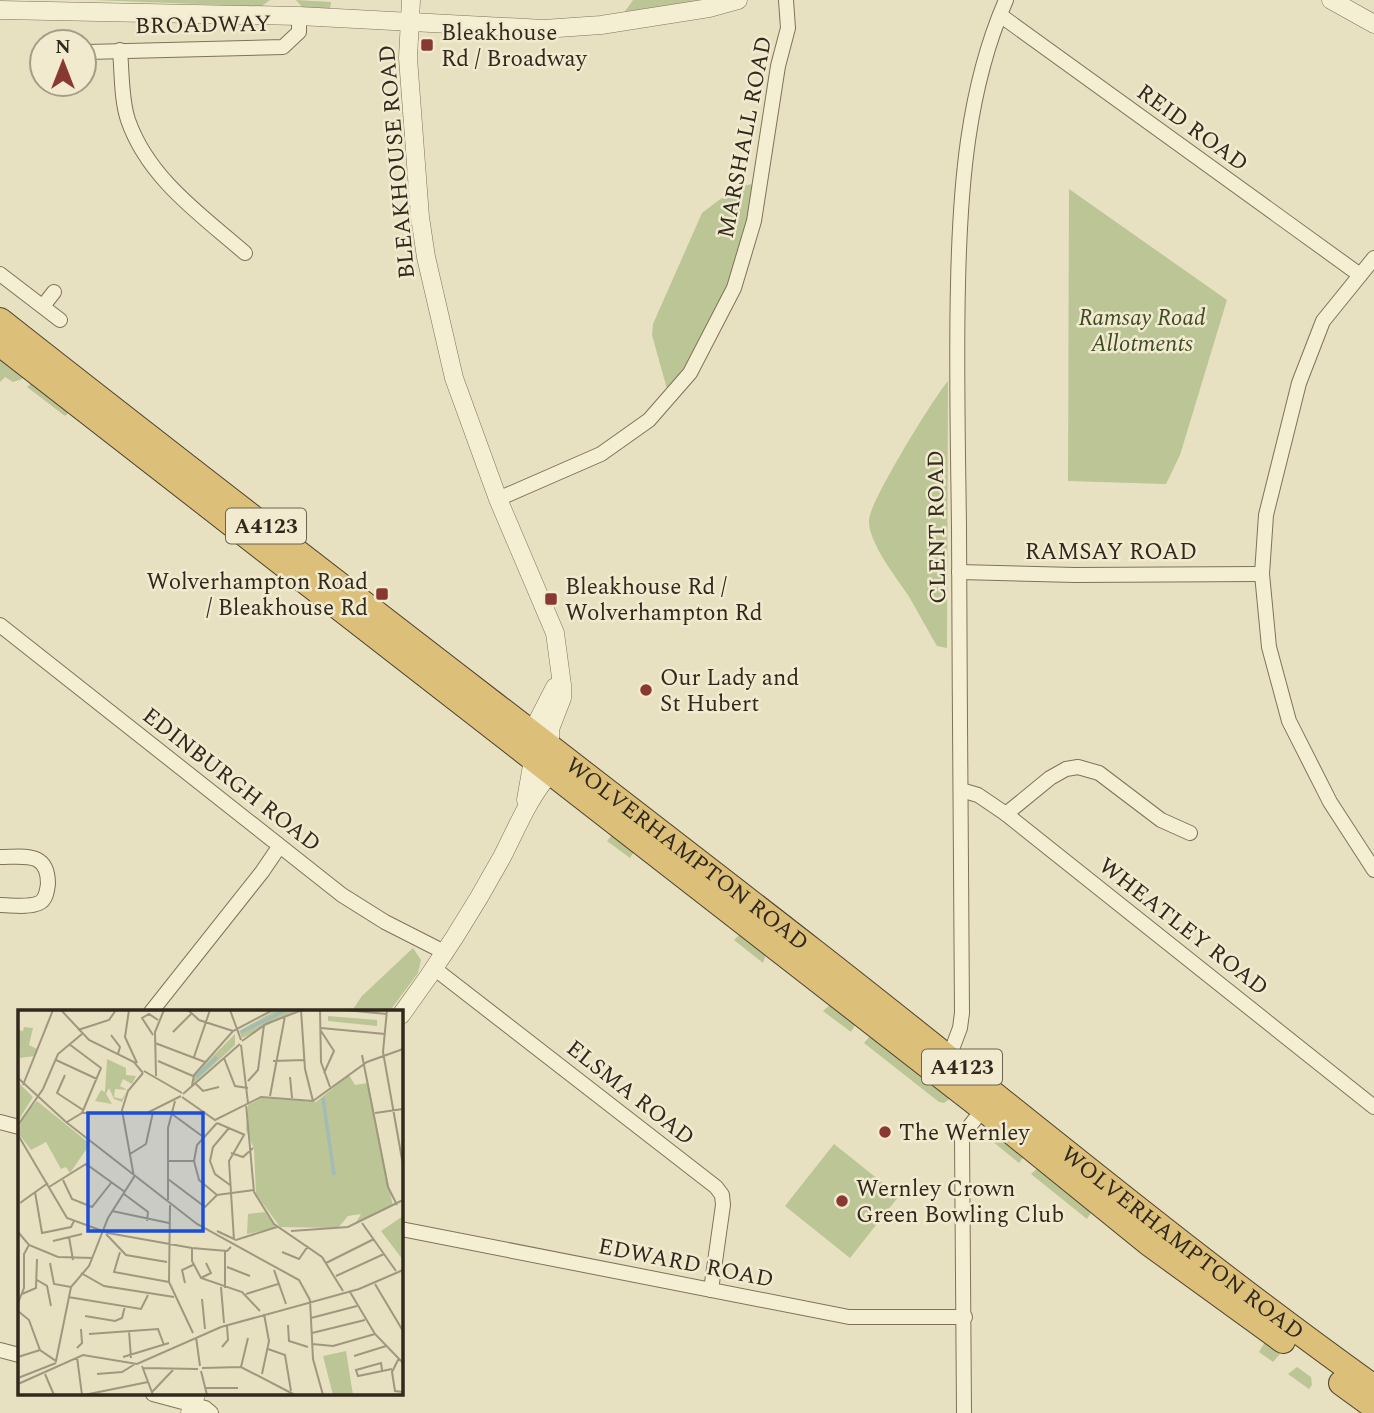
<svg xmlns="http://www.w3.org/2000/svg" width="1374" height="1413" font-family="Spectral,serif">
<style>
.green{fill:#bbc596}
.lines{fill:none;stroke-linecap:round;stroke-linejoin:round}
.minor-casing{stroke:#80725a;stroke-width:16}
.tertiary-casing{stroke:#80725a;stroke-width:19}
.trunk-casing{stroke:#4e402e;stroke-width:26}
.minor{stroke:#f4eed3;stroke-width:14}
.tertiary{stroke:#f4eed3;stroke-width:18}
.trunk{stroke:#dcc07a;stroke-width:24}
.poi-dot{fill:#893931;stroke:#f1eacf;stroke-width:2.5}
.labels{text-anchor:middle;stroke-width:5;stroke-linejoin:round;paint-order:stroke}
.shield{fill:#f1eacf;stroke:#6b6352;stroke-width:2}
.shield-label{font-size:21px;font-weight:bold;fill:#31291d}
.street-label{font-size:23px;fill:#31291d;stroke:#f1eacf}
.poi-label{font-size:23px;fill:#31291d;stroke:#f1eacf;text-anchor:start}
.park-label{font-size:23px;font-style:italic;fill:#3e4b26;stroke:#f1eacf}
.inset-river{fill:none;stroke:#a3bbb6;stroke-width:3.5}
.inset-road{fill:none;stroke:#9f977f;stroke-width:2}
.view{fill:#1d4ed8;fill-opacity:0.15;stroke:#1d4ed8;stroke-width:3.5}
.inset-edge{fill:none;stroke:#31291d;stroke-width:3.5}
</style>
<rect width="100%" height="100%" fill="#e8e1c1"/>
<!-- green -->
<g class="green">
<polygon points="92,0 270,0 262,6 251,6"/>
<polygon points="296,0 331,2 330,10 304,9"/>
<polygon points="633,0 700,0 624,13"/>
<path d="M752 184 754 187C751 203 749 220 745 235 734 281 699 355 667 389L652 335 653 324 702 213 719 200 743 186Z"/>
<polygon points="1069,189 1227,300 1180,455 1166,484 1068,481"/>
<polygon points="0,354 23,375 22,379 13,382 5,377 0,382"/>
<polygon points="35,380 73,409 65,416 27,387"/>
<path d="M948 381 947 648 937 646C927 629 918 612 908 595 896 577 868 542 869 520 869 503 934 397 948 381Z"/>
<polygon points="612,835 635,850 630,858 607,841"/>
<polygon points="740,934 766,954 763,963 734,940"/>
<polygon points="413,948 421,960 418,973 389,1012 351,1012 362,996"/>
<polygon points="830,1005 857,1022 851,1032 823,1011"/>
<polygon points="870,1036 951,1098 944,1103 939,1102 864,1043"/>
<polygon points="999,1135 1024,1156 1019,1163 992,1141"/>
<polygon points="834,1144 899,1196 850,1258 785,1206"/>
<polygon points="1039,1167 1092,1211 1087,1219 1031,1174"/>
<polygon points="1265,1342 1280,1354 1273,1362 1259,1352"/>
<polygon points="1297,1367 1311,1377 1312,1385 1309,1389 1288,1374"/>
</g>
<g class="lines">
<!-- minor casing -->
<g class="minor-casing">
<g id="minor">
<polyline points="1000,15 1360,275"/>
<path d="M120 50C122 72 121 99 128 120 148 178 200 214 245 253"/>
<polyline points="87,52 283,47 299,32 299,16"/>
<polyline points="1374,258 1323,321 1299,383 1266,515 1262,574 1269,647 1289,721 1330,802 1374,870"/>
<polyline points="0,274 60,320"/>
<polyline points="43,306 54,292"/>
<polyline points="498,499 601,454 649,420 690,373 734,288 754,221 778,66 788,28 786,0"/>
<polyline points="959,572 1075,575 1262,574"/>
<polyline points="0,625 342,895 385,922 446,953"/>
<polyline points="961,790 978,795 1006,814 1374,1107"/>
<polyline points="1006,814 1050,778 1066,769 1078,767 1099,773 1161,820 1190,833"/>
<path d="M0 857C25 857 48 851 48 884 47 891 46 900 39 903 28 908 11 905 0 905"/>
<polyline points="435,969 716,1187 722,1195 723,1205 711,1290"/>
<polyline points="151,1012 262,872 279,847"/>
<path d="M949 1057 960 1028 962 1013C960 851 960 689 959 527 958 446 956 365 958 284 960 189 967 89 1006 0"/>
<polyline points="0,1122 19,1127"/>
<polyline points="401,1229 849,1317 965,1317"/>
<polyline points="0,1350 19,1355"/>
<polyline points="153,1394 205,1408 211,1413"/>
<polyline points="964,1413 962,1136 983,1109"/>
</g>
</g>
<!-- tertiary casing -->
<g class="tertiary-casing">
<g id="tertiary">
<polyline points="1331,0 1374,24"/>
<polyline points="0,10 299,16 544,29 601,25 709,8 738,0"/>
<polyline points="526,800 533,760 532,732 555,687"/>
<path d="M401 1015C438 965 472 912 502 857 517 828 528 799 550 773V729L562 698V685L555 633 498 499 454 378 426 257 420 217 408 58 411 0"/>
<polyline points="190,1413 196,1394"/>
</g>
</g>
<!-- trunk casing -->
<g class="trunk-casing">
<g id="trunk">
<path id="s1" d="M0 320C270 533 544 741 815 952 1001 1097 1182 1250 1374 1387"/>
<polyline points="0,344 983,1109 1148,1243 1283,1341"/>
<polyline points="1341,1383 1374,1407"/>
</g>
</g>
<!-- minor -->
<use href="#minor" class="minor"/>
<!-- tertiary -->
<use href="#tertiary" class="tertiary"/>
<!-- trunk -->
<use href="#trunk" class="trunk"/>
</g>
<!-- markers -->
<g class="poi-dot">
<rect x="420" y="38" width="14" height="14" rx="3.5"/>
<rect x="375" y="587" width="14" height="14" rx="3.5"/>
<rect x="544" y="592" width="14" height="14" rx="3.5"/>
<circle cx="646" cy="690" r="7"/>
<circle cx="885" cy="1132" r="7"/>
<circle cx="842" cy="1201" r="7"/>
</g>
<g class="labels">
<!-- shield labels -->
<g class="shield">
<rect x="226" y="508.5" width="80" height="35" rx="5"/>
<rect x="922" y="1049.5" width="80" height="35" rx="5"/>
</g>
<g class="shield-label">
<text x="266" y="533">A4123</text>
<text x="962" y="1074">A4123</text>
</g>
<!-- street labels -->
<g class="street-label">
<text transform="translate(203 24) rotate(-1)" y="8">BROADWAY</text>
<text transform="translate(1193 127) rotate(36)" y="8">REID ROAD</text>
<text transform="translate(744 137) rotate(-79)" y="8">MARSHALL ROAD</text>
<text transform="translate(396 162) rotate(-95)" y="8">BLEAKHOUSE ROAD</text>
<text transform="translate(936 527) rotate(-91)" y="8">CLENT ROAD</text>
<text x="1111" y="559">RAMSAY ROAD</text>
<text transform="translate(232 779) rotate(38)" y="8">EDINBURGH ROAD</text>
<text dy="8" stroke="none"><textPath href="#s1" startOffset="870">WOLVERHAMPTON ROAD</textPath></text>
<text transform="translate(1184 926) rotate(38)" y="8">WHEATLEY ROAD</text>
<text transform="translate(631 1092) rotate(38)" y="8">ELSMA ROAD</text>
<text dy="8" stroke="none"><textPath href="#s1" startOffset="1500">WOLVERHAMPTON ROAD</textPath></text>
<text transform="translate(686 1262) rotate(11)" y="8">EDWARD ROAD</text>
</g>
<!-- poi labels -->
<g class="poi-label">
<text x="441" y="40">Bleakhouse<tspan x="441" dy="26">Rd / Broadway</tspan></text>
<text x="368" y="589" text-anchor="end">Wolverhampton Road<tspan x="368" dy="26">/ Bleakhouse Rd</tspan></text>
<text x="565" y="594">Bleakhouse Rd /<tspan x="565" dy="26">Wolverhampton Rd</tspan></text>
<text x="660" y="685">Our Lady and<tspan x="660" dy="26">St Hubert</tspan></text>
<text x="899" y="1140">The Wernley</text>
<text x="856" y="1196">Wernley Crown<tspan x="856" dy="26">Green Bowling Club</tspan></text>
</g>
<!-- park labels -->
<g class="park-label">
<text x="1142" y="325">Ramsay Road<tspan x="1142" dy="26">Allotments</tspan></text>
</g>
</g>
<!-- overview -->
<g transform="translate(18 1010)">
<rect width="385" height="385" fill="#e8e1c1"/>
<path d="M258 0H279L224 28 221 21ZM310 6 359 10V16L310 11ZM6 17 15 18 11 35 19 39 17 46 2 48 0 20 5 21ZM217 24V35L176 73V65ZM89 49 108 58V65L118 66 114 74 105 69 102 76 110 80 97 79 96 87 104 89 109 81 104 92 96 89 91 78 88 84 94 94 77 91 83 80 87 82ZM331 65 337 75 350 73 375 196 337 214 343 204 330 206 320 218 262 217 238 184 236 139 228 120 230 95 244 88 298 92ZM0 72 15 87 0 111ZM19 91 72 134 52 163 48 157 43 159 28 132 13 140 0 123 4 107ZM247 202 258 218 229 224 230 204ZM385 206V250L363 221ZM328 341 335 385H315L305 346Z" fill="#bbc596"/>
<path class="inset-river" d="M223 22 268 0M178 67 199 47M305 88 316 165"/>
<path class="inset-road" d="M43 0 71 30 116 52 125 63M111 0 107 27 119 53M170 0 181 10 215 21M212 0 223 30M283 0 287 59 295 91M302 0 303 52 312 77M326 0 369 4M369 0 365 42 385 155M385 6V50M303 18 367 24M60 20 91 10 98 0M303 21 316 41 306 63M155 22 173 4M93 25 102 37 100 44M135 25 124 8 131 4 140 10M224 31 248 14 284 0M137 33 187 52M51 34 83 58 64 103M223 35 230 93M344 45 370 177 379 195M176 47 192 0M206 48 217 76 230 78M38 50 79 69M140 51 175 66M255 51 286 50M126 61 164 83M47 65 39 83 65 100M138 66 137 22 146 0M272 67 274 88M0 68 48 112 179 214 281 270 292 290M230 71 240 60 246 15M177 73 185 81 201 77M5 75 35 0M174 76 176 65 215 21 255 0M165 84 222 34M252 86 267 6M164 87 197 110 243 87 295 91 349 52 385 39M228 94 236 182 256 214 304 247 325 281M357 103 385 99M154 104 184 126M49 112 64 103H129L163 86M199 113 179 135 176 151 181 170 199 185 236 180M199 113 227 125M0 115 25 79 40 44 64 24M211 118 195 137 192 151 197 164 212 175M0 125 49 208 90 223 174 238 209 241 213 237M213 143 225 147 235 138M112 144 128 134 135 102M150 151H176M150 169 187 197 199 185M45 170 54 189 74 197 93 173M31 177 68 154 107 182M17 182 24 223 53 217 56 211M106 184 130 202 129 211M0 189V222M150 190V118L157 91M2 193 30 173M152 195 151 272 175 323M94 201 151 213M344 213 378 261M199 221 218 230 259 217M273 221 330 217 385 190M0 222 11 235 40 247 75 248M88 224 108 245 149 252M51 227 55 250M216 230 211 151 226 125M35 231 64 224M174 238V251L183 268 224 282 242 301M207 241V278M102 242 96 262 151 272M264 242 281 249 290 236M32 253 36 274 53 277M308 253 356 229M209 257 232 266M256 260 268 294M63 263 86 276 156 287M318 266 366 244M183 268 193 263 188 253M19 270 29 276 33 296M167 273 164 260 175 255M357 274 385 321M203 277 206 313M332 282 357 324 385 353M4 284 18 278 19 249M228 284 260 274M50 287 123 299 130 285M184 289 187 319M292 290 295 349 305 385M0 293 6 278V244L11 235M0 301 11 310 22 340 38 351 53 277 71 256 90 208 116 167 104 100 110 81 125 63M67 306 97 311 104 308 107 296M293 308 339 296M270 315 271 331 290 337M111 321 113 348M294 323 347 310M71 324 140 319 146 335M178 327 182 356M294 334 315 336 357 324M204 337 210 330 209 316M59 338 64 333 63 319M250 339 267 345 273 381M336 346 368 336M0 347 22 340M59 347 64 385M105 347 151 333M381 348 374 362 377 381 385 382M124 356 135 385M223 357 230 328M125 358 180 359M184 358 223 357 277 385M364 360 363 353 338 360 340 366 374 359M183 361 189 385M27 364 36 385M79 364 104 362 117 354M244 364 251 331 246 304M0 368 38 353M0 374 65 345 119 354 203 317 341 279 385 260M187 378H220M134 382 155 360M66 385 130 372"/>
<path class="view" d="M70 103H185V221H70Z"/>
<rect width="385" height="385" class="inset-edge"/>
</g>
<!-- north arrow -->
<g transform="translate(63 63)"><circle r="33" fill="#f1eacf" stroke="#a49d88" stroke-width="2"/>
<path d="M0-5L12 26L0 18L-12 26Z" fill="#893931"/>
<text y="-10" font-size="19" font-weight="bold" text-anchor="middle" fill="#31291d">N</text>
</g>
</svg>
